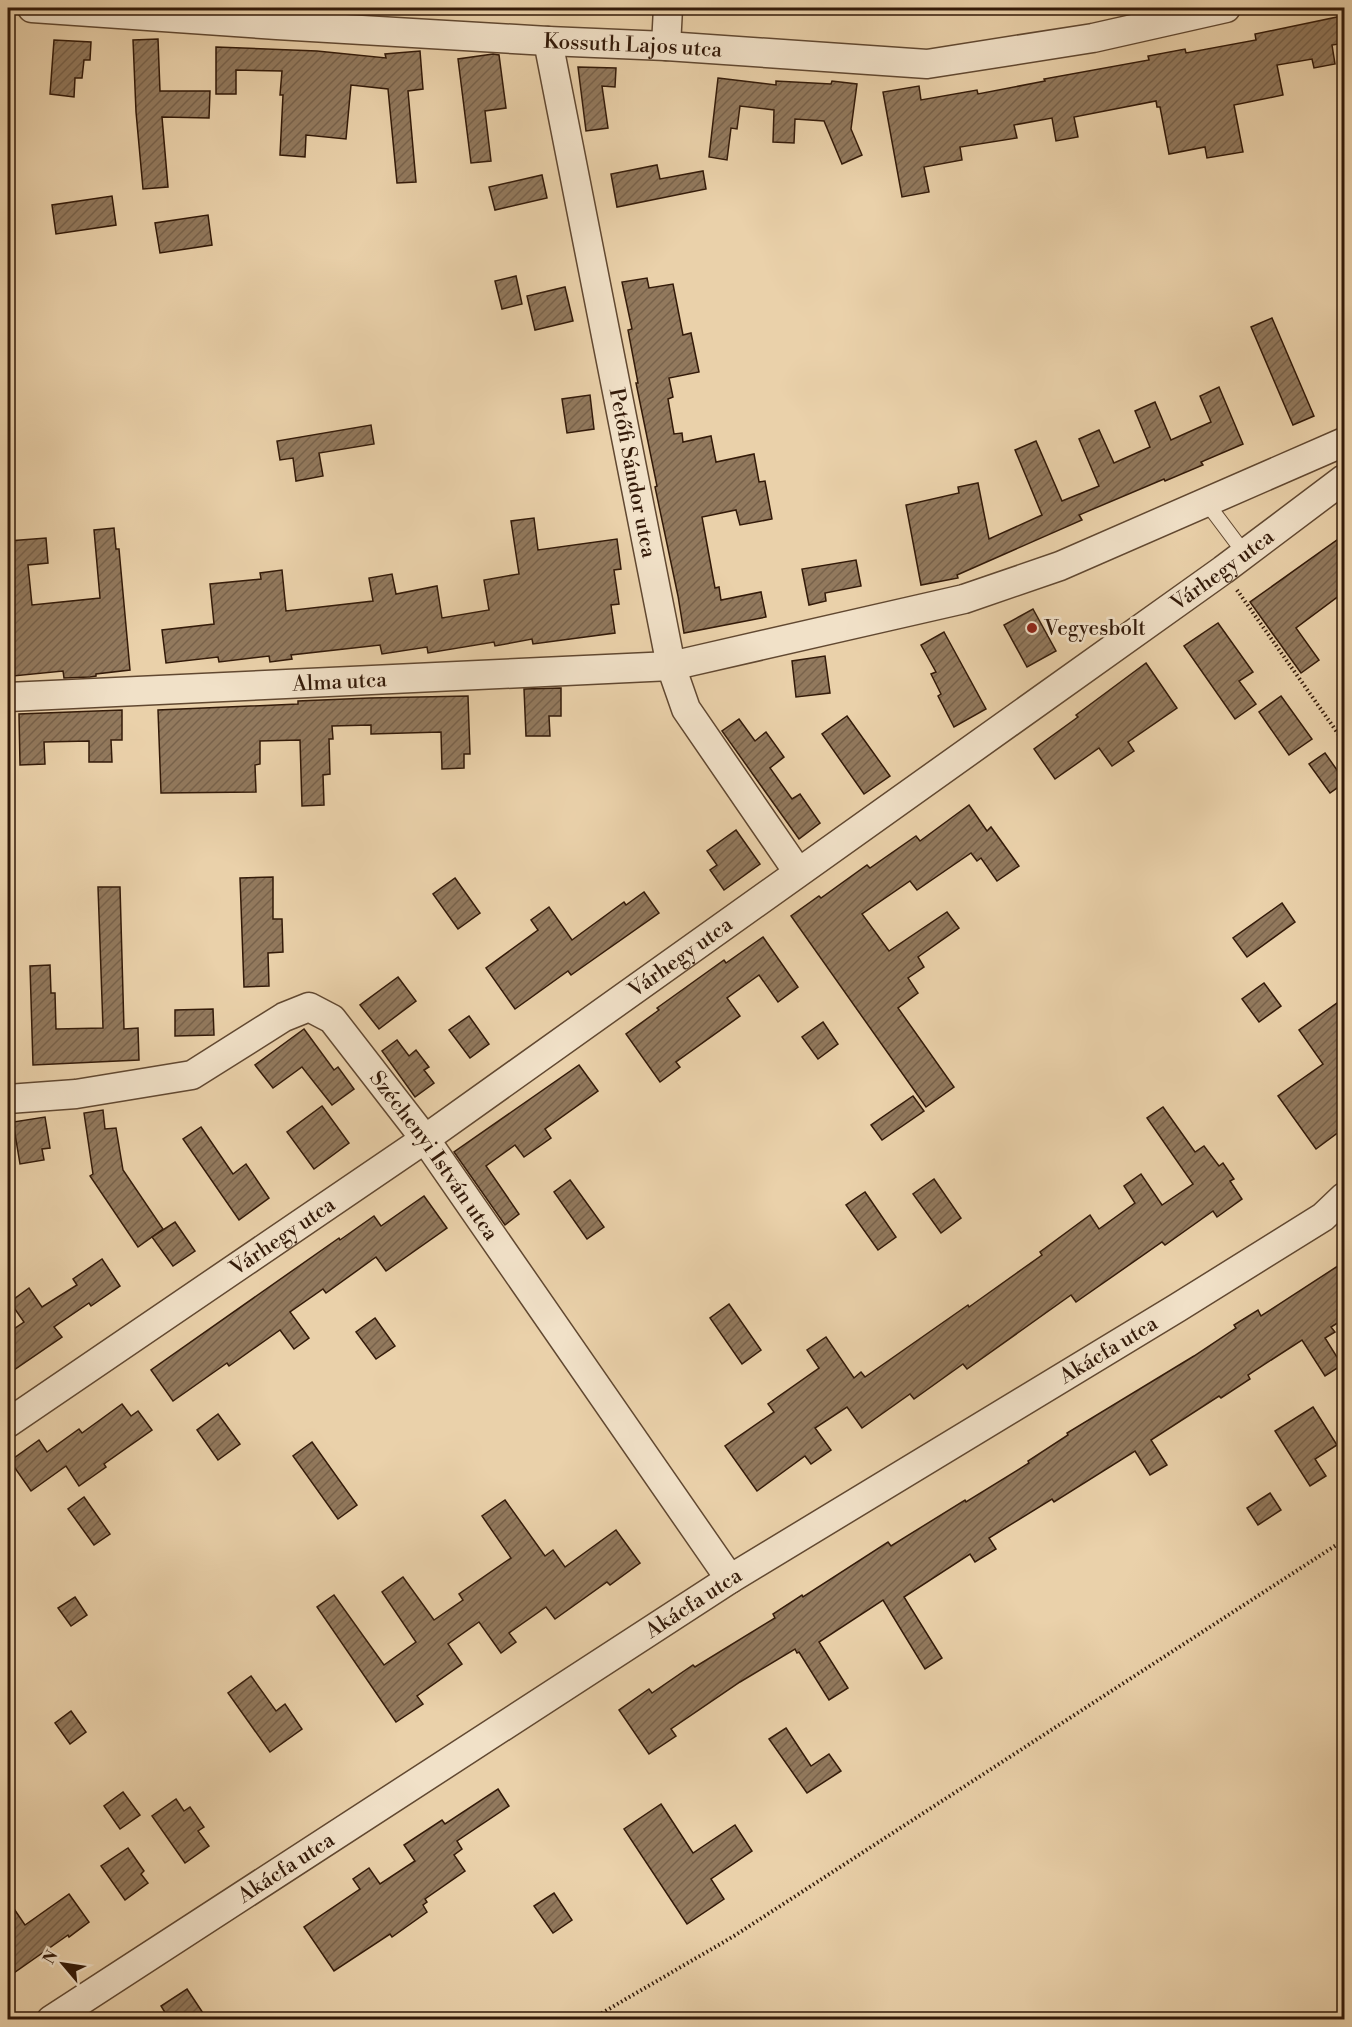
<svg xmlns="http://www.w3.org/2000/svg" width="1352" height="2027" font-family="'Libre Bodoni',serif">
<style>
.building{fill:url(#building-hatch);stroke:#331a09;stroke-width:1.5}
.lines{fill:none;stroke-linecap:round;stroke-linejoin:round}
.lane-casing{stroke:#614831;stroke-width:16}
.street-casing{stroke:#614831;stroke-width:31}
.path{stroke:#331a09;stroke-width:4;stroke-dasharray:1.5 3;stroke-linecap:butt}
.lane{stroke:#f1e1c8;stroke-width:14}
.street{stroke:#f1e1c8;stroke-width:28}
.poi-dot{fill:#8f2418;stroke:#f1e1c8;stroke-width:2}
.labels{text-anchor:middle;stroke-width:5;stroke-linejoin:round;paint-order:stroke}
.street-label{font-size:21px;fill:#331a09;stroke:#f1e1c8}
.poi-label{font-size:21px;fill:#331a09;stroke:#f1e1c8;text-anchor:start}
</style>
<defs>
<pattern id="building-hatch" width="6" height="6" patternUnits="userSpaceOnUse" patternTransform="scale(1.5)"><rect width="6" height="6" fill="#92795d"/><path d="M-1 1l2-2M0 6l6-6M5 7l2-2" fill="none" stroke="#78624b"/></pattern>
</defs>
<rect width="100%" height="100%" fill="#ead1aa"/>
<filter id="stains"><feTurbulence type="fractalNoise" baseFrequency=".00333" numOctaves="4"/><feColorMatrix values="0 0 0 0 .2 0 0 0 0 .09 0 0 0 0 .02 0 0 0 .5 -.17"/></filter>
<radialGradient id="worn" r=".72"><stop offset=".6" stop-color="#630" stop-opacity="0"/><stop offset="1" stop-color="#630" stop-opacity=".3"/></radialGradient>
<!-- building -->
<g class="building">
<polygon points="1342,16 1344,43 1332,45 1335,64 1314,68 1312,59 1277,65 1283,95 1234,105 1243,152 1207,158 1205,147 1169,154 1160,107 1157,107 1156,101 1074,117 1078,137 1056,141 1052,118 1014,125 1017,138 960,147 962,160 924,167 929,192 902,197 883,92 919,86 921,100 977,90 978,94 1045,81 1044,79 1149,60 1148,56 1185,49 1186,53 1256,40 1255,34"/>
<polygon points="158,39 160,91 210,91 209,118 162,117 168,187 143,189 136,112 133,40"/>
<polygon points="54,40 91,42 90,60 84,60 82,78 75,78 74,97 50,94"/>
<polygon points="216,47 317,51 386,58 385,54 420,51 423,89 408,91 416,182 397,183 388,89 351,85 346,139 306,135 305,157 280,155 283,95 280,95 282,71 236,70 236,94 216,94"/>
<polygon points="493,54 499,55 506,108 485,111 491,161 471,163 458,59"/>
<polygon points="578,67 616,68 615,87 602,86 608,128 586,131"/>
<polygon points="718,78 776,85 776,81 831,84 832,81 857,84 851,129 862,155 842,164 824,121 795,119 794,143 773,142 774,110 740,106 737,129 731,128 727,160 709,157"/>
<polygon points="657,165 660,179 703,171 706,189 617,207 611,174"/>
<polygon points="542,175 547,198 495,210 489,187"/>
<polygon points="112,196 116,225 56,234 52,205"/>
<polygon points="208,215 212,245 160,253 155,223"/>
<polygon points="516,276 522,304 502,309 495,281"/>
<polygon points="647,278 649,288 673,284 683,335 691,333 699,372 669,378 673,397 668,399 674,434 682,433 683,442 711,436 716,462 754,454 759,482 765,481 772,519 740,525 736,510 702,517 715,588 719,587 721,600 761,592 766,617 684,633 678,596 655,487 657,486 636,383 638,383 628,330 632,329 622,282"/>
<polygon points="565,287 573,321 535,330 527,296"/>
<polygon points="1272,318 1314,416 1293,425 1251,327"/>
<polygon points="1219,387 1243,444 1201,462 1203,465 1165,481 1164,479 1079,515 1082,520 957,575 958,578 921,585 906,505 959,493 958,487 978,483 989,539 1042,515 1015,450 1036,441 1062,501 1099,486 1079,439 1099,430 1114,463 1150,447 1135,411 1155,402 1171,440 1211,422 1200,396"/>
<polygon points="590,395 594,429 567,433 562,399"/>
<polygon points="371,425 374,444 319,453 323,476 296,481 293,458 280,460 277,441"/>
<polygon points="534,518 538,550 617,539 621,569 614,570 619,604 611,605 615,633 533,644 532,639 495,646 494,642 428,653 427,647 382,654 380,645 291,655 292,659 270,662 269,656 219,662 218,657 166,663 162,630 214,624 210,584 261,579 260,573 282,570 286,611 373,601 369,578 392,574 396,594 437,586 442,618 489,610 484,580 519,574 511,521"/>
<polygon points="114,528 116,549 119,549 130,670 96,674 96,676 90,677 64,678 63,671 13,676 8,609 8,541 46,538 48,563 28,565 32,605 100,598 94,530"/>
<polygon points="1344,535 1344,592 1296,628 1319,660 1301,673 1250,602"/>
<polygon points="856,560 861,586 825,593 826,601 809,605 802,569"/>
<polygon points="1033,609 1056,651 1027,667 1004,625"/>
<polygon points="1218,623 1253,672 1239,681 1256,704 1235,719 1184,646"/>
<polygon points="944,632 986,709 954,727 938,696 941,694 931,674 936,672 921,645"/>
<polygon points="825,656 830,693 796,697 792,661"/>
<polygon points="1146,663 1177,708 1128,742 1134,751 1112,766 1099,748 1055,779 1034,749 1078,717 1076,715"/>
<polygon points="561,688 561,716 549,716 550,736 526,736 524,689"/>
<polygon points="468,696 470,754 464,754 464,768 442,769 441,732 371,734 371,725 332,726 333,739 329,739 330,774 323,775 324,805 302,806 300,740 260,741 260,764 255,765 256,792 161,793 158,710 298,704 298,701 370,698"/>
<polygon points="1281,696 1312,739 1289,755 1259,712"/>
<polygon points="122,710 122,740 111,740 112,762 89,762 89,741 44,742 45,764 20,765 19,714"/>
<polygon points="847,716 890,776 864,794 822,734"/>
<polygon points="739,719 755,741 766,732 784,757 770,768 792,799 800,794 820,823 799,839 722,731"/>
<polygon points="1325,753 1344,780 1344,783 1330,793 1309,764"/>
<polygon points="969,805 987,831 991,827 1019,866 997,881 981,858 977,861 971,853 917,890 910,881 862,914 889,951 947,912 959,928 918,957 924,967 908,978 918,993 898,1008 954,1087 926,1107 791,916 819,896 821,898 867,865 870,868 916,836 920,841"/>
<polygon points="736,830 760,864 724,890 710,870 717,865 707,851"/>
<polygon points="273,877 273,919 282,919 283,952 268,953 269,986 244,987 240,878"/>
<polygon points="455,878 480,913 458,929 433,894"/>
<polygon points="98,887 120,887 124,1029 138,1028 139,1060 33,1065 30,966 50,965 51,993 55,993 56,1029 103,1028"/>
<polygon points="644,892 659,913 571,975 568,971 515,1009 486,968 538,930 531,920 549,907 572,940 624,902 626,905"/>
<polygon points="1282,903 1295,922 1247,957 1233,938"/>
<polygon points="763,937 798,987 778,1002 759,975 727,998 740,1016 676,1062 680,1067 660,1082 626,1034 659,1010 657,1008 724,960 726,963"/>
<polygon points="398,977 416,1001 379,1029 360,1005"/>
<polygon points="1264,983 1281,1006 1259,1022 1242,999"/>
<polygon points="1344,998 1344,1128 1316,1149 1278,1096 1323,1064 1299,1030"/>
<polygon points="213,1009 214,1035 175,1036 175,1010"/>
<polygon points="469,1016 489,1044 470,1058 449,1030"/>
<polygon points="823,1022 838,1044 818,1059 802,1037"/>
<polygon points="304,1029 334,1070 338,1067 354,1089 332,1105 302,1067 273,1088 255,1065"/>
<polygon points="397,1040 409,1056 416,1050 429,1067 424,1070 434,1083 415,1097 382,1051"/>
<polygon points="579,1065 598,1091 545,1129 551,1138 524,1157 515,1145 486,1166 519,1214 505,1225 454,1152"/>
<polygon points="913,1096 924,1111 882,1140 871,1125"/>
<polygon points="322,1106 349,1143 314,1169 287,1132"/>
<polygon points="1163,1107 1195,1152 1204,1146 1219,1166 1223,1163 1234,1179 1230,1181 1242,1199 1217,1217 1213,1211 1165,1245 1162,1242 1076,1302 1071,1295 967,1369 963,1364 914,1399 910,1394 862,1428 847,1407 815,1428 831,1450 811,1464 805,1456 757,1491 725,1446 774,1412 768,1404 819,1368 807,1350 826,1337 854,1378 861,1372 865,1377 968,1305 969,1307 1042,1255 1040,1252 1090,1215 1099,1229 1135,1203 1124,1186 1141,1174 1162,1205 1193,1184 1147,1118"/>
<polygon points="103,1110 105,1129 116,1128 123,1170 163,1229 138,1247 90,1176 93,1174 84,1113"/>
<polygon points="45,1117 50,1148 42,1149 44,1160 20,1164 13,1122"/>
<polygon points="201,1127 233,1174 246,1164 269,1198 239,1220 183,1139"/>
<polygon points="934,1179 961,1218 941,1233 913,1194"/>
<polygon points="570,1180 604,1227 587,1239 554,1192"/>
<polygon points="865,1192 896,1237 878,1250 846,1205"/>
<polygon points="424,1196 447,1228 386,1271 376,1257 326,1293 323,1289 290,1312 309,1338 294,1349 280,1330 229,1366 227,1363 173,1401 151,1370 339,1238 340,1240 374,1216 381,1226"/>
<polygon points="175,1222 195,1251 173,1266 152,1237"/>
<polygon points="102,1259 120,1286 91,1306 89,1303 54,1327 62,1337 8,1374 8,1333 24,1322 10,1302 29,1288 42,1307 77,1285 73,1279"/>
<polygon points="1344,1262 1344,1319 1331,1327 1335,1332 1325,1338 1342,1365 1325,1376 1302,1340 1248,1375 1250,1379 1221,1398 1219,1396 1151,1440 1167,1465 1150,1475 1135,1451 1054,1502 1052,1499 989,1538 996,1549 975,1562 970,1554 904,1597 942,1658 925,1669 883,1600 819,1642 848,1688 829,1700 799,1652 797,1653 795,1649 740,1682 671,1729 676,1736 649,1754 619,1710 649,1689 652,1693 693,1665 695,1667 775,1618 773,1614 802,1595 803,1597 888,1542 891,1546 965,1500 966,1502 1029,1463 1028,1461 1068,1435 1067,1433 1194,1356 1236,1328 1234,1325 1258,1310 1261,1316"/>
<polygon points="729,1304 761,1350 742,1364 710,1318"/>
<polygon points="375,1318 395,1346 376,1359 356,1332"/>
<polygon points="122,1404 131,1416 138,1411 152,1430 104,1464 106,1467 79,1486 66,1466 31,1491 10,1461 39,1440 47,1452 79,1429 82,1433"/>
<polygon points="1313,1407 1337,1445 1315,1459 1326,1476 1310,1486 1275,1431"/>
<polygon points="218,1414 240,1444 218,1460 197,1430"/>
<polygon points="312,1442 357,1505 338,1519 293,1456"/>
<polygon points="1270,1493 1281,1510 1258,1525 1247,1508"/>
<polygon points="84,1497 110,1534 94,1545 68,1509"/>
<polygon points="505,1500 545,1556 553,1550 565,1567 616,1530 640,1563 610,1585 607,1582 555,1619 546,1607 509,1633 516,1642 501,1653 479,1622 448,1644 462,1664 417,1696 423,1704 396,1722 317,1607 334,1595 384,1665 416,1642 382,1592 403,1577 434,1620 463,1600 459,1594 511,1558 482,1516"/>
<polygon points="75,1597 87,1615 71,1626 58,1608"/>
<polygon points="251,1676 276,1711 285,1704 302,1729 270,1752 228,1693"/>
<polygon points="71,1711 86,1732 70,1744 55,1723"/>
<polygon points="786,1728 811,1766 829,1754 841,1771 807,1793 769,1739"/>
<polygon points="498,1789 509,1806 457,1841 462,1849 454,1855 465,1871 425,1899 427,1902 423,1905 427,1912 392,1937 390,1934 334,1971 304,1927 360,1889 353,1879 369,1868 380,1884 415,1861 404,1845 442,1820 445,1824"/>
<polygon points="123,1792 140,1815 120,1829 104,1806"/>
<polygon points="176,1799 184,1811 190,1807 204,1827 198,1831 209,1846 185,1863 152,1816"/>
<polygon points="661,1804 693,1853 735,1825 752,1851 711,1879 724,1899 687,1924 624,1829"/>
<polygon points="128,1848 144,1871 141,1874 148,1883 125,1900 101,1866"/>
<polygon points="554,1893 572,1920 553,1933 534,1906"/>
<polygon points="69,1894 89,1922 69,1937 68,1935 8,1977 8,1900 25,1925"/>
<polygon points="187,1989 207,2019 169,2019 161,2006"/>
</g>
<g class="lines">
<!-- lane casing -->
<g class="lane-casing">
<polyline id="lane" points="1206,502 1245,554"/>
</g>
<!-- street casing -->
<g class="street-casing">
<g id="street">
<path id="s1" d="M32 8 277 25 548 41 666 46 927 64 1093 38 1226 8"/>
<path id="s2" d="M548 41 671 666 686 709 798 872"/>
<polyline points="666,46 668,8"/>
<path id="s3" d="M8 697 671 666 964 599 1060 566 1344 442"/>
<path id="s4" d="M8 1099 76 1094 192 1075 284 1017 309 1007 332 1019 425 1139 730 1579"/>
<path id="s5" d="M8 1423 425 1139 1223 570 1344 479"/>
<path id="s6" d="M51 2020 730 1579 1177 1308 1323 1217 1344 1197"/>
</g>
</g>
<!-- path -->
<g class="path">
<polyline points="1237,590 1344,742"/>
<polyline points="590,2020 734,1936 1344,1540"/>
</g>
<!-- lane -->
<use href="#lane" class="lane"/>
<!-- street -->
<use href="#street" class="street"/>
</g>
<!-- markers -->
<circle class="poi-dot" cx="1032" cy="628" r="6"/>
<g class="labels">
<!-- street labels -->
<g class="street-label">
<text dy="7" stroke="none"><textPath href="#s1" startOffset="602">Kossuth Lajos utca</textPath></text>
<text dy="7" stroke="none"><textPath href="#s2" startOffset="440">Petőfi Sándor utca</textPath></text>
<text dy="7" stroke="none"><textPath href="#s5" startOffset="1484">Várhegy utca</textPath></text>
<text dy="7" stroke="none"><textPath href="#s3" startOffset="332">Alma utca</textPath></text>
<text dy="7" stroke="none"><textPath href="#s5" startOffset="818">Várhegy utca</textPath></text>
<text dy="7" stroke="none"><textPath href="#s4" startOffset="518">Széchenyi István utca</textPath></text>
<text dy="7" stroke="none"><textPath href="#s5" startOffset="332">Várhegy utca</textPath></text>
<text dy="7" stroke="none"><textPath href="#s6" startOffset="1252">Akácfa utca</textPath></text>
<text dy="7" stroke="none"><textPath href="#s6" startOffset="766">Akácfa utca</textPath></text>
<text dy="7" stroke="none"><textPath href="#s6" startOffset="280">Akácfa utca</textPath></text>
</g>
<!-- poi labels -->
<g class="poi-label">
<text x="1044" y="635">Vegyesbolt</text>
</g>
</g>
<!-- margin -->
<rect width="1352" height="2027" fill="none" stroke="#ead1aa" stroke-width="30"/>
<rect x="9" y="9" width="1334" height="2009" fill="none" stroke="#331a09" stroke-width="3"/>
<rect x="15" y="15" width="1322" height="1997" fill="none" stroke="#331a09" stroke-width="1.5"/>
<!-- north arrow -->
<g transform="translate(63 1964) rotate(299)" stroke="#f1e1c8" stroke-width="4.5" paint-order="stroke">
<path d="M0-4.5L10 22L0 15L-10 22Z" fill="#331a09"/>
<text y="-9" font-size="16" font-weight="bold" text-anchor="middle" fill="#331a09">N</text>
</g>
<rect width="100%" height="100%" filter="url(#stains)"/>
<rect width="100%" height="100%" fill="url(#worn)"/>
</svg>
